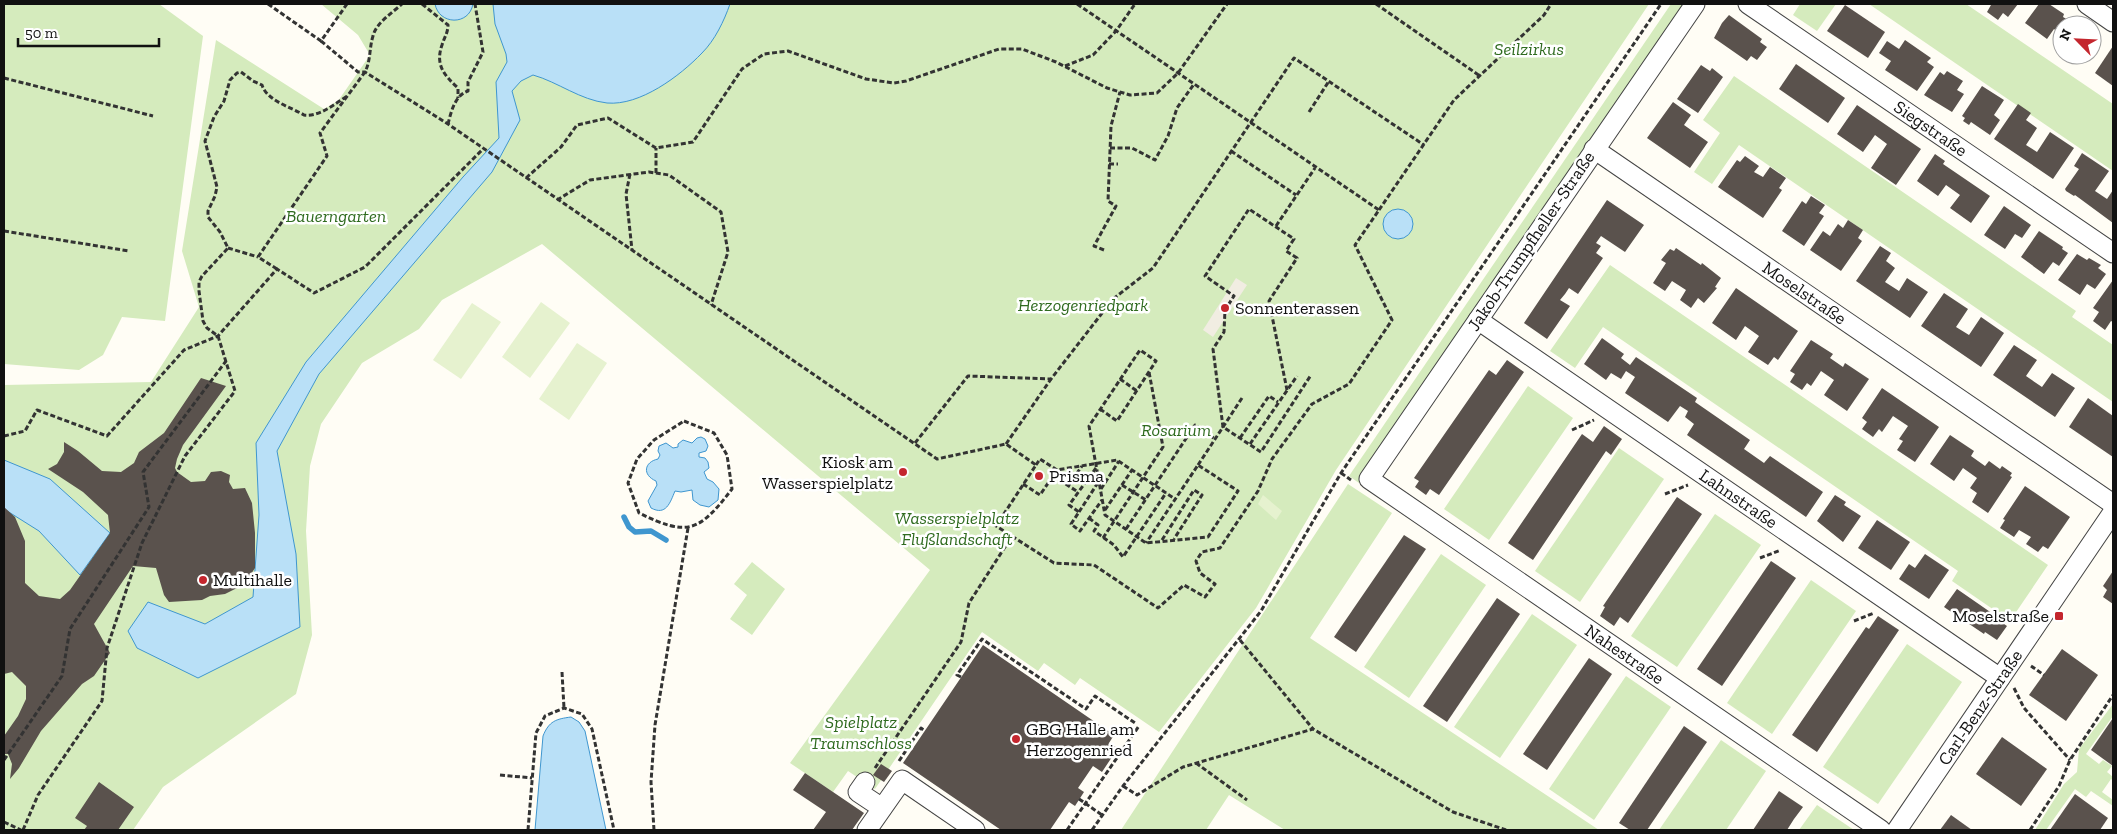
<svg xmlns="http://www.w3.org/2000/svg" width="2117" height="834" font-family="'Zilla Slab',serif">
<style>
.green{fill:#d5ebbd}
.pitch{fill:#e6f2cf}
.plaza{fill:#f1ede2}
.water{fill:#b9e0f7;stroke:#3f96cf}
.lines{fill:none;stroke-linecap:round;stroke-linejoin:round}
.stream{stroke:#3f96cf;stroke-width:5.5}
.building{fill:#5a524d}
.minor-casing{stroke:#444;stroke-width:21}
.path{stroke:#333;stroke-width:3;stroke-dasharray:5 2.5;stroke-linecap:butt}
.minor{stroke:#fff;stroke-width:19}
.poi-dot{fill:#c4262e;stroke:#fff;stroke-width:2}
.labels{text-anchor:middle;stroke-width:5;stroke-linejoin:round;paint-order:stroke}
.park-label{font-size:18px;font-style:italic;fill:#2f6b1f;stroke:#fff}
.street-label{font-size:18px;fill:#111;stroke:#fff}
.poi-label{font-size:18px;fill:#111;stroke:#fff;text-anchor:start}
</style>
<rect width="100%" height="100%" fill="#fffdf5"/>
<!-- green -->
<g class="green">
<polygon points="4,4 159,4 203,36 165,321 122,317 103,355 79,370 4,364"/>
<polygon points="321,4 1649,4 1336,470 1256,608 1159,732 1080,678 1075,685 1044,663 1038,671 982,632 875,789 848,771 833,792 790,763 930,570 542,244 442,300 419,329 362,363 321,424 310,466 306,531 312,635 296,694 163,787 133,830 4,830 4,385 151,382 199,307 182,251 216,40 324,109 338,101 370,55 358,35"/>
<polygon points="1671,4 1684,4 1359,483 1349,476"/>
<polygon points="1800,4 1836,4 1817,31 1793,15"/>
<polygon points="1869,4 1966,4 2113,104 2113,171"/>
<polygon points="1734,76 2076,311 2072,317 2113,345 2113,402 1739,145 1712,184 1694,172 1720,133 1703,120"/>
<polygon points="1610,265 2048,565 2010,621 1952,581 1958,571 1603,327 1575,368 1550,351"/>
<polygon points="1528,386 1573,418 1489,540 1444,509"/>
<polygon points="1619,448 1664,479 1580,602 1535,571"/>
<polygon points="1348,484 1392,513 1310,638 1599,830 1285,830 1229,795 1206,830 1121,830"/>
<polygon points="1715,514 1761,545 1677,667 1631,636"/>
<polygon points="1441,554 1486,585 1409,698 1364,667"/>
<polygon points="752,562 785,589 752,635 730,619 747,595 734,584"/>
<polygon points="1811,580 1856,611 1772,734 1727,703"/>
<polygon points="1532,614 1577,645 1500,758 1454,727"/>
<polygon points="1907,644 1962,682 1878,804 1823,767"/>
<polygon points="1626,676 1671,707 1594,820 1549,789"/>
<polygon points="2113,704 2113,716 2086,754 2099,764 2103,760 2112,766 2107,772 2113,777 2113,781 2111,779 2102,792 2113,800 2113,806 2091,791 2086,797 2075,789 2046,830 2035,830 2064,784 2077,772 2079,749"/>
<polygon points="1721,740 1766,771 1726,830 1659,830"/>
<polygon points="1817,805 1854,830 1799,830"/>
</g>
<!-- pitch -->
<g class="pitch">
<polygon points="541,302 570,323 530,378 502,357"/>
<polygon points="472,303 501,322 461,379 433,360"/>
<polygon points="577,343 607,363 569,420 539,399"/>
<polygon points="1263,495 1282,511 1276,520 1258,504"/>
</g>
<!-- plaza -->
<polygon class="plaza" points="1236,278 1247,285 1213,337 1203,330"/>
<!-- water -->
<g class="water">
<path d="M435 4H473C469 26 439 25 435 4Z"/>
<path d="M493 4H730C724 21 715 40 702 53 680 76 640 106 607 103 580 100 558 82 533 75L521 81 512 91 520 120 492 172 319 374 277 451 296 554 300 627 198 678 137 648 128 631 148 602 205 624 253 597 259 515 256 443 306 362 463 177 499 138 496 82 507 62 506 54 495 24Z"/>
<circle cx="1398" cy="224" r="15"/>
<path d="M701 437 705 439 708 446 706 451 699 453V457L705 458 708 462 709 468 704 472 707 479 713 482 719 489 718 500 709 507 700 505 693 500 692 490 681 492 675 491C670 503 666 516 651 508L648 501 657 485 656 481C642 475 644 462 658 459L660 455 658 451 659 446 666 443 673 448 678 447V444L683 440 692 443 697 438Z"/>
<polygon points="4,460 50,479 110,533 80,575 39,531 4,509"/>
<path d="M571 717 579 722 585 731 606 830H535L543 736C549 721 556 719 571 717Z"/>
</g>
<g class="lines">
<!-- stream -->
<polyline class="stream" points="624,517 629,527 635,532 651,531 666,540"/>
</g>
<!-- building -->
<g class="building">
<polygon points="1989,4 2018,4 2008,17 2003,13 1998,20 1987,12 1991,5"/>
<polygon points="2039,4 2049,4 2064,14 2063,17 2068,20 2065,25 2062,25 2059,33 2054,29 2047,39 2025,23"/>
<polygon points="1845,5 1885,32 1868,58 1827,31"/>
<polygon points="1729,15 1762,39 1760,42 1767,47 1757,60 1751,56 1747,61 1714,38 1722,23"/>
<polygon points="1905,40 1931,58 1927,62 1934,67 1917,91 1885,70 1891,61 1879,53 1887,41 1899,49"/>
<polygon points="2113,46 2113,86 2095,73"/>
<polygon points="2068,55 2085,55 2079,63"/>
<polygon points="1796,64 1845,98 1828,123 1779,89"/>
<polygon points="1701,65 1710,71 1712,68 1723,77 1698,113 1677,99"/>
<polygon points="1947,71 1963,81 1957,90 1964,94 1952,112 1924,95 1940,72 1944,75"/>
<polygon points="1982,86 2004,100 1994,115 2000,120 1990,135 1971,122 1969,125 1963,121 1965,118 1962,116"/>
<polygon points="1673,102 1691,115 1684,125 1708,142 1690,168 1647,138"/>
<polygon points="2018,104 2031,113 2026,120 2037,128 2026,145 2037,152 2050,132 2074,148 2053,179 1994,139"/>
<polygon points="1857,105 1921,149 1896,185 1871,168 1887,144 1875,135 1863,152 1837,134"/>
<polygon points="2082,153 2109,171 2095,191 2107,199 2113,190 2113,223 2075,195 2074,196 2066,191 2065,189 2079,169 2074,166"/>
<polygon points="1935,154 1945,161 1943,164 1990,196 1971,223 1950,208 1960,195 1946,185 1938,196 1917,181"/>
<polygon points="1745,156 1759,166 1754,172 1763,177 1770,167 1786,178 1779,188 1782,190 1763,218 1718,187 1737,160 1740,162"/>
<polygon points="1811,196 1825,205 1819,213 1824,216 1804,246 1782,231 1802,201 1806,204"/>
<polygon points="1607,200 1644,225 1625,252 1601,236 1596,243 1601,246 1596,253 1603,258 1578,294 1569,288 1565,294 1560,300 1570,306 1547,339 1524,323"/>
<polygon points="2004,206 2031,225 2022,238 2015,234 2005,249 1984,235"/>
<polygon points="1848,220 1863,230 1858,238 1862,241 1841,271 1810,250 1823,231 1830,236 1838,224 1843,228"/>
<polygon points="2039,231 2063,247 2062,249 2068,253 2059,266 2053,262 2044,274 2021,257"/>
<polygon points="1880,246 1891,253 1886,261 1895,268 1885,282 1899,291 1907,278 1928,292 1910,318 1856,281"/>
<polygon points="1676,248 1701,265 1702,263 1721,278 1715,287 1717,288 1704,303 1698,298 1691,308 1680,300 1686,290 1672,281 1665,291 1653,283 1666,263 1661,260 1670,249 1674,251"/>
<polygon points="2077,254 2087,260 2089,258 2101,265 2098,268 2106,274 2095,289 2087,284 2080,295 2058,280"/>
<polygon points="2113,280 2113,322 2111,321 2105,330 2093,321 2099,312 2093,308"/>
<polygon points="1736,288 1798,331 1778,360 1774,357 1768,365 1748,352 1759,336 1745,326 1736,340 1712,323"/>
<polygon points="1944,293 1968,309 1956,327 1969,335 1981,317 2004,333 1981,367 1921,326"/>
<polygon points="1602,338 1624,354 1621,358 1630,365 1636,357 1697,398 1695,402 1750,440 1744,449 1764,463 1770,456 1823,492 1806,517 1687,435 1694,424 1685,417 1688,411 1680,406 1668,422 1625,393 1635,377 1626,371 1621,379 1611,373 1606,380 1584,364"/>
<polygon points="1811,340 1833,354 1830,358 1843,367 1845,363 1869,379 1847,411 1824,395 1834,380 1821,371 1811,386 1807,383 1802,390 1790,382 1795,374 1790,371"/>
<polygon points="2014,345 2037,360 2026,376 2042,387 2052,373 2075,388 2055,417 1993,375"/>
<polygon points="1507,360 1524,372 1439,495 1430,489 1426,495 1415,487 1419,481 1414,478 1489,370 1496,375"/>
<polygon points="201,378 226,386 183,445 177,459 175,468 177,472 191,482 205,481 211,472 221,471 230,475 229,482 233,489 245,488 252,503 255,533 255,568 249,577 237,588 225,594 210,596 202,600 169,602 164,595 156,568 133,566 94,624 110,653 94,676 82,684 41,731 19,768 10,779 12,764 8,754 4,754 4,736 18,716 26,699 26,686 12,672 4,674 4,507 15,517 25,541 25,583 39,596 60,599 70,590 110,533 108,515 83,492 48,469 57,464 64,452 64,442 78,451 102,471 121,472 134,463 139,452 164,433"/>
<polygon points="1882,388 1939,427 1915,462 1897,450 1903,441 1899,439 1908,426 1893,416 1882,432 1879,429 1873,437 1862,429 1867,422 1862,418"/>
<polygon points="2088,398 2113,416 2113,457 2069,427"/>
<polygon points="1604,426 1622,439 1611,455 1606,451 1533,560 1508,543 1582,434 1593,442"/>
<polygon points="1950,435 1974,451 1971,456 1985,466 1989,461 2000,469 2002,466 2012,473 2010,476 2012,477 1988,513 1972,502 1977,493 1970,488 1977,478 1963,468 1954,481 1930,464"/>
<polygon points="2025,486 2070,517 2048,549 2043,546 2038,552 2026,544 2031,537 2019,530 2014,537 2000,528 2005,520 2003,519"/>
<polygon points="1835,495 1846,502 1844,505 1861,516 1843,542 1817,521"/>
<polygon points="1677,497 1702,514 1628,623 1620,617 1614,626 1600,616 1605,607 1603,606"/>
<polygon points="1877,520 1910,542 1891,570 1858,548"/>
<polygon points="1404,535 1426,549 1356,652 1334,637"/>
<polygon points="1925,554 1949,570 1929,599 1899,579 1909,564 1915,568"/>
<polygon points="1771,561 1796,578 1722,686 1697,669"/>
<polygon points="2113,571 2113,604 2103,597 2107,590 2103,586"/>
<polygon points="1957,589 1996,616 1995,618 2007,626 1997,640 1985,632 1984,634 1944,607"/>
<polygon points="1497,598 1520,614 1447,722 1423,706"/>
<polygon points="1878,616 1899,630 1817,752 1792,735 1866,627 1869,629"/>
<polygon points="983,645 1114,735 1109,743 1118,748 1102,772 1093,766 1078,788 1084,792 1075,806 1069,802 1050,830 1001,830 903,763"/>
<polygon points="2062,649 2098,675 2066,721 2029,695"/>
<polygon points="1589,658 1612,674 1547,770 1523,754"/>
<polygon points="2113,718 2113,766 2091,750"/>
<polygon points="1684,726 1707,742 1647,830 1630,830 1619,823"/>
<polygon points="2002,737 2047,769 2021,806 1976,774"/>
<polygon points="881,764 892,771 884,782 873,775"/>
<polygon points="805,773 864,813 852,830 813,830 826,812 793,790"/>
<polygon points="99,782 134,807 118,830 84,830 87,826 75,818"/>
<polygon points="1779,791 1803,807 1794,819 1787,830 1753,830"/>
<polygon points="2075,794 2108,818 2100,830 2050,830"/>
<polygon points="1951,815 1972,830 1940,830"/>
</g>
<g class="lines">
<!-- minor casing -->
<g class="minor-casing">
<g id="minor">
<path id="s1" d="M1695 4 1369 479 1881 830"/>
<path id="s2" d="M1748 4 2113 253"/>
<polyline points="2087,4 2113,22"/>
<path id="s3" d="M1594 149 2113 504"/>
<path id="s4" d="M1478 320 2000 678"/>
<polyline points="865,782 858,792 882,808"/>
<polyline points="867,830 902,780 975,830"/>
<path id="s5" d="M1897 830 2113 512"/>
</g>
</g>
<!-- path -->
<g class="path">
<polyline points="268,4 321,41 347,4"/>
<path d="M422 4 448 25C448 33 444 38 442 45 435 65 444 75 458 88V98"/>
<polyline points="1376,4 1480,76"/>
<polyline points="321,41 358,72 365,72 448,124 937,459 1006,444 1036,465 996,526 1054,563 1094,565 1158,608 1184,585 1205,597 1215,584 1200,573 1196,561 1202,552 1220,548 1258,491 1272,459 1312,404 1349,384 1392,320 1355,245 1379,210 1077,4"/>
<polyline points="1065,66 1093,55 1116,31 1135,4"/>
<polyline points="4,78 153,116"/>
<polyline points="1309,112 1329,81"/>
<path d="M448 124C451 112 455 95 468 91V82L483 52 475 4"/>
<polyline points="1110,148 1132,148 1155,160 1168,136 1177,108 1194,84"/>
<polyline points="1231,151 1296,195"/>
<polyline points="1109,164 1118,164"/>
<polyline points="656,173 656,148"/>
<polyline points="630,174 626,194 632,250"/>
<polyline points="526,178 561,147 577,125 608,118 656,148 693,142 742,69 764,54 788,51 866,79 894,83 906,81 999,49 1022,49 1056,62 1107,88 1130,95 1157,93 1178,73 1227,4"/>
<polyline points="557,200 590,180 649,172 669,175 721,212 728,252 711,305"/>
<polyline points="1379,210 1454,100 1544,15 1551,4"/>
<polyline points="1276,226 1315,168"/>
<polyline points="4,231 129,251"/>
<polyline points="228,248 258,257"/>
<polyline points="1104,250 1094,246 1116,206 1108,201 1111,126 1120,92"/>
<path d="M277 269 258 257 327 156 320 133 365 72C371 60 369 49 373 36 376 23 392 13 402 4"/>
<polyline points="1120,379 1137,391"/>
<polyline points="1242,398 1223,427 1261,452 1311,375"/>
<path d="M1100 409 1117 421 1156 361 1140 350C1123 375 1106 401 1089 426L1105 515 1146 543 1208 537 1238 491 1198 465 1146 543"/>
<path d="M684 421 714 433 727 455 732 489C699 532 688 537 639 513L628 483 637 459 654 440Z"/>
<polyline points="1572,430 1594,420"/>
<polyline points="4,436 25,431 37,410 107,436 184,350 218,336 277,269 314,293 365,267 483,149"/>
<polyline points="1240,438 1269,396 1278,402"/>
<polyline points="915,443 968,376 1051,379 1113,299 1153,268 1294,58 1424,145"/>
<polyline points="1006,444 1051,379"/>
<polyline points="1250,444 1297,376"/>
<polyline points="1036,465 1040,459 1057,470 1117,460 1175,499"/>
<polyline points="1198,465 1223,427 1213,349 1224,332 1225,310 1234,296 1205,276 1249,209 1294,239 1286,251 1297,258 1269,301 1287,390"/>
<polyline points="1096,468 1069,505 1079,512 1071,524 1080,531 1102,500"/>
<polyline points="1341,473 1351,480"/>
<polyline points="1053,476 1078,492"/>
<polyline points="1023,484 1040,495 1057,470"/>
<polyline points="1122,485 1146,500"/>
<polyline points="1068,486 1082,466"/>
<polyline points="1101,489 1119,461"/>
<polyline points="1665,494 1688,485"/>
<polyline points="1105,510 1132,470"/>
<polyline points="1079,512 1099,481"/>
<polyline points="1089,518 1098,525 1094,531 1114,545 1123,557 1166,493"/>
<polyline points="1126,529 1195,425 1215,439"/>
<polyline points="1103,538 1163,447 1149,372"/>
<polyline points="1162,540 1194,490 1202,495 1174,539"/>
<polyline points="1760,558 1781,550"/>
<polyline points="1854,621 1874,613"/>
<polyline points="1240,640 1313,729"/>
<polyline points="2031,666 2044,675"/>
<polyline points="562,672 564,708"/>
<polyline points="961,677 957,675 982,639 1086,709 1095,696 1135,723"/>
<polyline points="2014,688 2024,708 2070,760"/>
<polyline points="4,760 62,676 70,629 149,507 143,472 226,361"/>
<polyline points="899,761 921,728 925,731"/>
<polyline points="1196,763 1247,800"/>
<polyline points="875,768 961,642 969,603 1012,536"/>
<polyline points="500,775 532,778"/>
<polyline points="1123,786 1137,795 1183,767 1313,729 1453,812 1506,830"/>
<polyline points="1079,799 1102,815"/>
<polyline points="4,822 21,830"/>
<path d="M23 830 38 795 102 701 107 648 142 543 185 456 235 391 218 336 207 328 203 321 199 291V282L202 276 228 248 220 232 208 217V211L215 196 217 187 205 141 214 117 224 101 230 80 237 73 241 72 253 81 262 85C267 101 291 107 304 115 319 117 335 104 347 96"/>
<polyline points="528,830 536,733 545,716 564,708 582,714 592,729 614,830"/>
<polyline points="654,830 651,782 655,725 688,528"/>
<polyline points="1067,830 1139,726"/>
<polyline points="1092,830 1123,786 1261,611 1341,473 1661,4"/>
<polyline points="2030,830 2059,786 2070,760 2113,695"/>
</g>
<!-- minor -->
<use href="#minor" class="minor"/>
</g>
<!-- markers -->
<g class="poi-dot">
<circle cx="1225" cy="308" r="5"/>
<circle cx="903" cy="472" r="5"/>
<circle cx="1039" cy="476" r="5"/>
<circle cx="203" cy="580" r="5"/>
<rect x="2054" y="611" width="10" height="10" rx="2.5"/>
<circle cx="1016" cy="739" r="5"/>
</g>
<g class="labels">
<!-- park labels -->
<g class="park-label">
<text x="1529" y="55">Seilzirkus</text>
<text x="336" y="222">Bauerngarten</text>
<text x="1083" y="311">Herzogenriedpark</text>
<text x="1176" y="436">Rosarium</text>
<text x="957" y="524">Wasserspielplatz<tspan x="957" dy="21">Flußlandschaft</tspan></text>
<text x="861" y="728">Spielplatz<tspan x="861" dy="21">Traumschloss</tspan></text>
</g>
<!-- street labels -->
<g class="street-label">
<text dy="6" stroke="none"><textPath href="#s2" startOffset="221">Siegstraße</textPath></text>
<text transform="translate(1531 241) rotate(-56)" y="6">Jakob-Trumpfheller-Straße</text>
<text dy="6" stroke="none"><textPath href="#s3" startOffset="255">Moselstraße</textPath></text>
<text dy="6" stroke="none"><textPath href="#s4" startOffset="316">Lahnstraße</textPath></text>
<text dy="6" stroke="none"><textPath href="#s1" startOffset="886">Nahestraße</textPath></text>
<text dy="6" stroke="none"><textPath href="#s5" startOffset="148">Carl-Benz-Straße</textPath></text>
</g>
<!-- poi labels -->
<g class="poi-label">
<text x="1235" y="314">Sonnenterassen</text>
<text x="893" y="468" text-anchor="end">Kiosk am<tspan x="893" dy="21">Wasserspielplatz</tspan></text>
<text x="1049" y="482">Prisma</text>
<text x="213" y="586">Multihalle</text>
<text x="2049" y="622" text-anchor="end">Moselstraße</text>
<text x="1026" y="735">GBG Halle am<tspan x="1026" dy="21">Herzogenried</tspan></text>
</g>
</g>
<!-- border -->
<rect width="2117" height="834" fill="none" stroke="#111111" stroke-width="10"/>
<!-- north arrow -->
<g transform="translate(2077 40) rotate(294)"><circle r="24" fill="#ffffff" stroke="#a0a0a0"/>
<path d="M0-4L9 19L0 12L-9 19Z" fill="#c4262e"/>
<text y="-8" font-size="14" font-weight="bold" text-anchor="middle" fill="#111111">N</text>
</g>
<!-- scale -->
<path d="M18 38v8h141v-8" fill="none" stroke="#111111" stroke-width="2.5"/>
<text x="25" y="38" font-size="15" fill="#111111" stroke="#ffffff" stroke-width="4" paint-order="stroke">50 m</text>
</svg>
